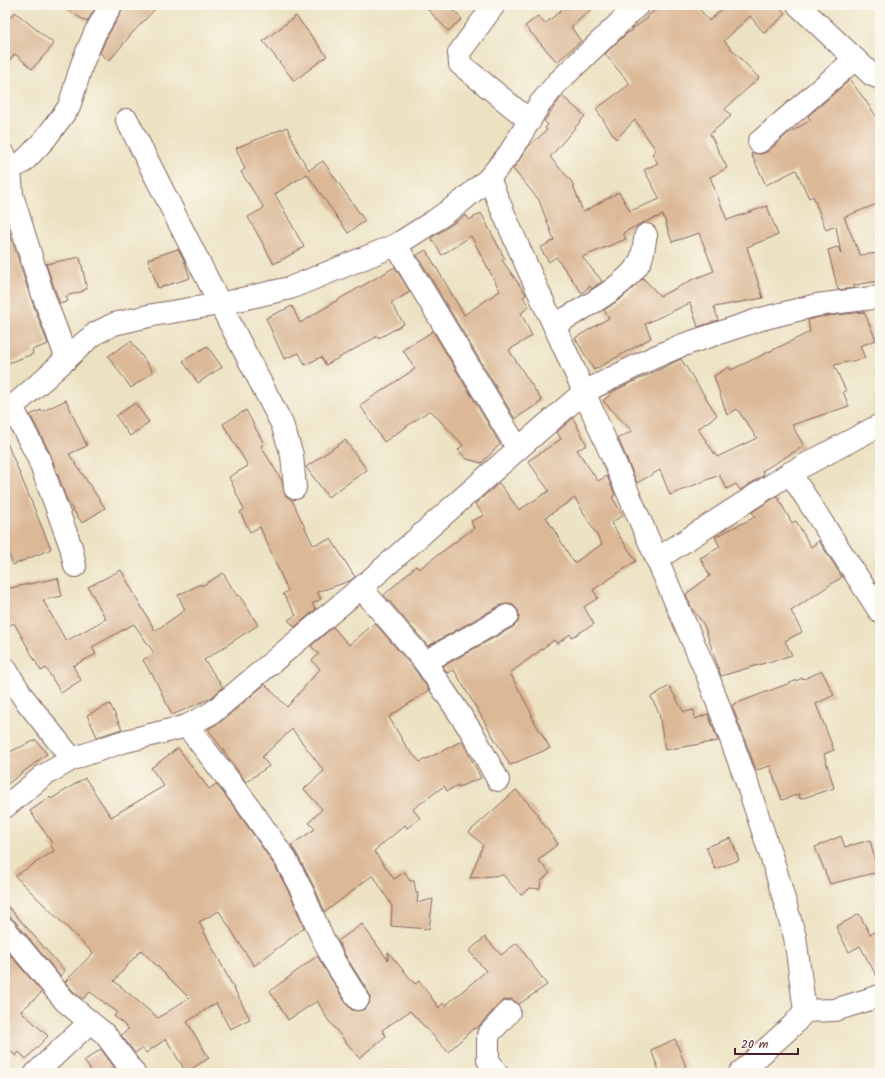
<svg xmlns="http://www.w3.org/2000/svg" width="885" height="1078" font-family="Kalam,sans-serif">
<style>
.building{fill:#dbb896;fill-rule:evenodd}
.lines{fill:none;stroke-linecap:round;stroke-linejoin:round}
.minor-casing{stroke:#836360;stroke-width:24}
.minor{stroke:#fff;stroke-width:22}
</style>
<rect width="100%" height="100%" fill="#fbf7ec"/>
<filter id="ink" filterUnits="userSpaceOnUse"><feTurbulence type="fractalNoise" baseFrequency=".025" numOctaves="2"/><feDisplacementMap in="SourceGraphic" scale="8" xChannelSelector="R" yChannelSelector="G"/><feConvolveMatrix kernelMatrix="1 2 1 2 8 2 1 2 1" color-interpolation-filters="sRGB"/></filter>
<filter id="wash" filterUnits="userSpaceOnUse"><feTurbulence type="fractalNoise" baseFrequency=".012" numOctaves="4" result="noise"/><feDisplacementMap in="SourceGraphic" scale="16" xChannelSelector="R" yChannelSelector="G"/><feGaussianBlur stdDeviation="0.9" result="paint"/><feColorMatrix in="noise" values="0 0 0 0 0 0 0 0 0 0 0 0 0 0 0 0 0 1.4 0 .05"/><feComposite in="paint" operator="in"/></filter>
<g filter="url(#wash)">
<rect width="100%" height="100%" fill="#ece2c2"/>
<g id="blocks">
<!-- building -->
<g class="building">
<polygon points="60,5 97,5 87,22"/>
<polygon points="123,5 159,5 134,31 109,61 100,53 106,39 122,11"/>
<polygon points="424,5 449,5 462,19 448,31"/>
<polygon points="567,5 596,5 571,27 581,41 557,62 525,26 538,16 545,24"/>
<polygon points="663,5 696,5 709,21 726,5 778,5 786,14 764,33 750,16 724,41 759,78 725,109 731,116 710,134 727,168 710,177 727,220 767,206 778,235 747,247 763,298 714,307 718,320 698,327 690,303 645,324 651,338 594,370 575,338 609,318 604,310 623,297 643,278 660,296 689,282 689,281 714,271 699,233 672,242 663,215 642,223 623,233 626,239 582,257 602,281 592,289 590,286 582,293 556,257 549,262 540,248 554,240 539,200 513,169 529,146 547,130 545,128 548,125 544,121 562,96 585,116 550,157 572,182 583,212 619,192 630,211 660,199 644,170 658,163 652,154 656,150 635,120 616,139 596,109 630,84 605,54 626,34 633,30 632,29 648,18 647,16"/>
<polygon points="15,12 54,44 32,69 15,54 5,66 5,23"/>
<polygon points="296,16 327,56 294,81 263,41"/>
<polygon points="850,80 865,100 880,122 880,203 844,217 860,255 880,253 880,281 853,285 855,288 838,290 828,250 838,247 841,254 836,226 826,230 813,196 809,198 796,170 766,185 751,154 753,153 761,154 767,152 789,133 811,120 808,116"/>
<polygon points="287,127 299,154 309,170 323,161 365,221 348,233 307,174 275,194 304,247 274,264 248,217 264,208 241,172 245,169 236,148"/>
<polygon points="481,213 505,259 502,260 525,293 526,295 523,297 529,307 521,313 532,336 509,350 542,401 515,419 417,255 426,250 464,315 500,291 471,236 442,255 431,238 466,215 469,220"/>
<polygon points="8,227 30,296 48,344 32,350 33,354 5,364 5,228"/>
<polygon points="178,249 184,260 190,278 158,288 148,259"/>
<polygon points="80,257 87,289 83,290 84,291 66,296 68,301 60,304 46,264"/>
<polygon points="395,267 410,292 391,303 404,324 379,338 378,336 326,365 321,357 305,365 299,353 284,359 266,318 292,306 300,323 341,298"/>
<polygon points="864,312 876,340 860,346 865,358 834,365 846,391 843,392 849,406 792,425 804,446 762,471 764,475 740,490 736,484 727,489 719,475 670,495 660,470 637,483 618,438 632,431 603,401 614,391 681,359 717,415 698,429 717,457 757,438 737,409 727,415 714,376 729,367 731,370 810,332 808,320 819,317"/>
<polygon points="433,331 500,444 482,463 467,459 458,450 463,445 430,410 384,442 360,405 415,369 403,350"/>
<polygon points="131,341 153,372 131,388 108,356"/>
<polygon points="207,346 222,367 198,383 183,361"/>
<polygon points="66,400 87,446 69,454 105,508 82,523 67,501 50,453 30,415 41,410 41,412"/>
<polygon points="135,403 149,422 130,436 116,416"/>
<polygon points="246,410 264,444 261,446 282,481 285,495 292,500 313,545 331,539 355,577 350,581 317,592 321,599 312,604 316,609 295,627 288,620 296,615 283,594 288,591 260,527 250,532 240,512 244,510 229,477 248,466 223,424"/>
<path d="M573 418 587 445 577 450 598 481 607 476 615 495 612 497 623 515 611 523 636 561 593 590 598 598 584 607 594 624 572 637 570 634 557 644 554 640 510 673 533 716H531L550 748 510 765 454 670 447 673 443 666 513 627 518 622 519 617 518 610 513 605 508 604 501 605 428 646 384 595 416 566 419 569 474 528 471 521 484 515 475 504 499 483 519 510 549 491 528 461 561 439 557 432ZM575 498 602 544 574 563 546 517Z"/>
<polygon points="5,438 51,549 13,565 5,545"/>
<polygon points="345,440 367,470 328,497 306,467"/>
<polygon points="777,496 792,523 796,521 811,547 819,541 842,577 791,611 802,632 785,641 792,655 721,676 704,625 691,607 686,594 710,576 700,558 720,547 715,537 755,517 752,512"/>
<polygon points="121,570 155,631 185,610 178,595 201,584 202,586 223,573 237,596 239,595 258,625 204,660 223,687 211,698 172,715 152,673 151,674 143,660 154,653 134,624 92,647 96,654 73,666 81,680 61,693 46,668 41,671 14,623 5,628 5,589 58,578 62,596 43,600 66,641 106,619 88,587"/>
<polygon points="375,623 415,670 429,690 389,717 407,748 420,762 462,741 481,778 459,787 458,785 447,791 444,786 413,809 420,818 407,828 405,825 374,851 394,879 405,872 410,881 414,881 416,893 418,893 417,903 433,899 429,929 391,926 392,906 373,875 325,912 314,887 297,854 291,845 315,829 309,823 322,809 304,789 324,771 292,729 262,757 269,766 246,782 208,729 221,722 265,684 287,707 320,669 312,660 319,654 311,646 333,627 349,645"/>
<polygon points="822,671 834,695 816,704 834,750 824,754 834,788 800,799 799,794 782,800 770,766 756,770 732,705 803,678 804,679"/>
<polygon points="669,686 684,712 694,710 695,719 708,714 718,741 665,750 659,713 651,697"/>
<polygon points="110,704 122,729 97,737 87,715"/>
<polygon points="36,740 47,754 5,786 5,754"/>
<path d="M178 748 209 789 216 784 235 808 275 866 292 898 304 928 254 966 219 911 199 922 250 1019 230 1029 216 1003 187 1022 209 1058 186 1072 166 1039 146 1053 142 1048 135 1053 121 1035 129 1029 114 1016 117 1012 90 992 83 999 74 992 65 982 93 953 15 876 54 851 50 844 52 843 30 811 50 797 51 799 85 778 111 817 164 786 151 768ZM141 950 189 998 158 1018 114 981Z"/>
<polygon points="516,790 538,814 537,815 558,844 538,860 550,873 541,881 540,889 530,888 521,895 503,875 470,878 483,845 469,832"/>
<polygon points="841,836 845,847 870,840 878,872 830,884 815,847"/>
<polygon points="731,838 739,860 715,869 706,847"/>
<polygon points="5,903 65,971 60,976 15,921 10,917 5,917"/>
<polygon points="859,914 870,934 880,929 880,982 860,946 849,952 836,927"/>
<polygon points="362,924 388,960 388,952 415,984 419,981 439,1008 443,1003 445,1006 486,971 469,951 485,937 501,955 517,943 547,985 519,1004 511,999 505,1000 500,1003 480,1025 475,1029 474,1028 448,1052 410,1011 382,1030 386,1036 359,1058 328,1020 317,1001 288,1020 270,991 317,956 348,1006 352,1010 358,1011 365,1009 369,1004 370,998 369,993 345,955 338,941"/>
<polygon points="5,949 42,992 21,1011 48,1036 26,1059 19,1052 16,1056 5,1046"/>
<polygon points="675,1039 686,1067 672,1073 660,1073 651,1050"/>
<polygon points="101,1049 114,1067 105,1073 93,1073 84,1061"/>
</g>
</g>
</g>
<g filter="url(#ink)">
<use href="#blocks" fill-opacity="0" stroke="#836360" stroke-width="1"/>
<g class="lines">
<!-- minor casing -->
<g class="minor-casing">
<g id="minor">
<polyline points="494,5 459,53 460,64 530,121"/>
<polyline points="798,5 872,75 880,78"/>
<polyline points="127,120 220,304 282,424 292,455 295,488"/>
<polyline points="759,142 855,59"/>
<polyline points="5,156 10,168 12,195 42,292 67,359"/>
<polyline points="10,168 22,163 31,154 45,139 69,107 82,64 95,33 111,5"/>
<path d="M489 178C518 251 553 321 584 392L648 360 680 346 761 319 817 305 880 297"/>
<polyline points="396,245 518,449"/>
<path d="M554 325C578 311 630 285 641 259 644 251 644 242 646 235"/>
<polyline points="12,407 38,457 71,547 75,566"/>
<polyline points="5,411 12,407 42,381 86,341 96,333 114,324 153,315 220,304 290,288 396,245 434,221 461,202 489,178 509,154 539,105 557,83 638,5"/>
<polyline points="790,473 880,612"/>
<polyline points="657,559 790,473 880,425"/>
<polyline points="361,588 425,662 473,734 498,780"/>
<polyline points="425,662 507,616"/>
<polyline points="5,668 23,697 72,759"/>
<polyline points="187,726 245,801 286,860 303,893 320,933 334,961 358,999"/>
<polyline points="5,807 43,776 72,759 122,742 187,726 213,712 370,580 518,449 584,392 707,674 746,780 775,868 795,937 805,1011 835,1010 880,996"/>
<polyline points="5,929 65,1001 90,1022 36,1073"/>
<polyline points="90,1022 105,1034 134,1073"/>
<polyline points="497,1073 488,1060 488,1035 509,1012"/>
<polyline points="740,1073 793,1025 805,1011"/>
</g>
</g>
<!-- minor -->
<use href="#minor" class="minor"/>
</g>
</g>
<!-- margin -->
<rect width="885" height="1078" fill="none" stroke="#fbf7ec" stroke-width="20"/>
<!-- scale -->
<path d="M735 1048v6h63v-6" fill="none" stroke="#4a1f2b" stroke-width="2"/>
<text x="741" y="1048" font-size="12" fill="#4a1f2b" stroke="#fbf7ec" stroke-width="3" paint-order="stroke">20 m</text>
</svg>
